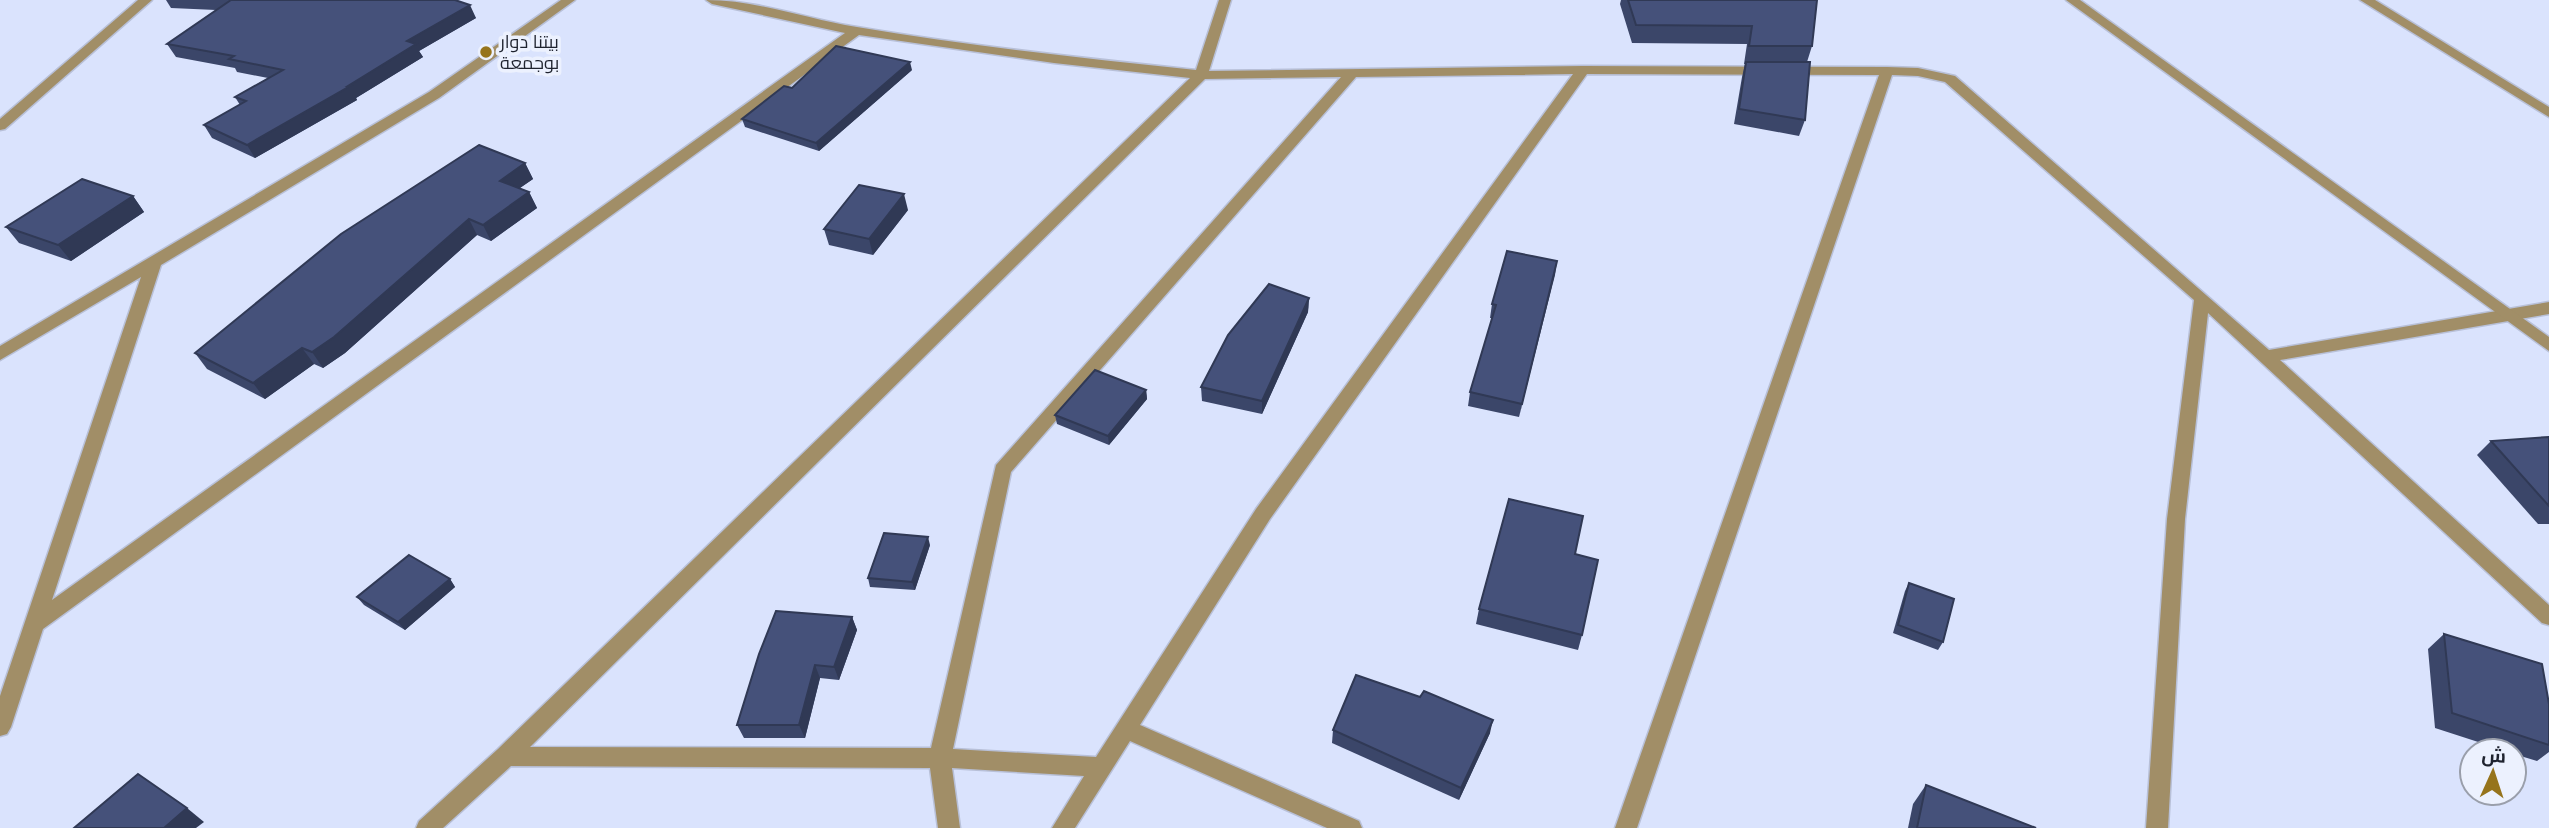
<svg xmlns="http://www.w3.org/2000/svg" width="2549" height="828" font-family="'Space Grotesk',Cairo,sans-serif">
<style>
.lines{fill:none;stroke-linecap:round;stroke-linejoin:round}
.minor-casing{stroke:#b8c0d8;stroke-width:3}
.tertiary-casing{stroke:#b8c0d8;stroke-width:3}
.minor{fill:#a18e67;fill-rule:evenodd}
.tertiary{fill:#a18e67;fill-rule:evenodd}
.wall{fill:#3b4669}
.shaded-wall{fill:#303955}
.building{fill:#45517a;stroke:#303955;stroke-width:2}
.poi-dot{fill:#96741c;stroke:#ecf1fe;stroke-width:2.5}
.labels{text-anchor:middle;stroke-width:7;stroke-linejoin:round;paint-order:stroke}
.far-poi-label{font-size:18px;fill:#1f232f;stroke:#ecf1fe;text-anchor:start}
</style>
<rect width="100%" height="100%" fill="#dae3fd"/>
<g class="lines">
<!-- minor casing -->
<g class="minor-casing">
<g id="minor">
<polygon points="138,0 152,0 5,129 0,130 0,119"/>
<path d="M561 0H575L439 98 161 265 52 600 845 33 712 4 706 0C757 0 807 19 857 27 969 46 1083 58 1196 70L1219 0H1231L1209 71 1583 66 1887 67 1918 68 1955 76 2269 350 2549 302V314L2280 360 2549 605V625L2542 623 2208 313 2185 519 2168 828H2146L2167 519 2194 300 1945 82 1918 76 1892 75 1637 828H1615L1879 75 1587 74 1270 519 1140 725 1359 821 1362 828H1327L1130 741 1075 828H1052L1084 776 952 768 960 828H938L930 768 511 766 443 828H416L419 821 498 749 1190 78 1054 63 859 35 43 629 11 727 7 734 0 736V696L141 277 0 360V346L429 92ZM1573 74 1256 509 1096 757 953 749 1011 472 1356 77ZM1341 77 996 465 931 748 530 747 1205 79Z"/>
<polygon points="2360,0 2375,0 2549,107 2549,117"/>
</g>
</g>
<!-- tertiary casing -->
<g class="tertiary-casing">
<polygon id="tertiary" points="2066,0 2080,0 2549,337 2549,351"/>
</g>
<!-- minor -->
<use href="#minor" class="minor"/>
<!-- tertiary -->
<use href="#tertiary" class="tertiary"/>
</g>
<!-- wall -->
<g class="wall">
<polygon points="166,0 455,0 476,18 419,51 423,57 356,98 357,100 255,158 212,138 204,125 240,105 235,97 268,78 237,72 235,68 176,57 167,44 216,10 171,8"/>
<polygon points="1621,0 1817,0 1812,46 1807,62 1805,120 1799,136 1734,124 1742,77 1745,64 1744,64 1747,44 1632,43 1620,4"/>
<polygon points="912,70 819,151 745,127 742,119 792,88"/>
<polygon points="525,163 533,179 520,188 529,192 537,208 491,241 477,235 345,353 323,368 314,364 265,399 207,369 195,353"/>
<polygon points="133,196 144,212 71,261 19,243 6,227"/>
<polygon points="908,210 873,255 829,245 824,229"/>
<polygon points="1557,261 1519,417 1468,406 1470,392 1492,318 1490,318 1492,304"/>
<polygon points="1309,298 1308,312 1262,414 1202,401 1201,387"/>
<polygon points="1146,390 1147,399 1109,445 1057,424 1055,415"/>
<polygon points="2549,437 2549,524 2538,524 2477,455 2491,441"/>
<polygon points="930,545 915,590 870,587 868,578"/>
<polygon points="1575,554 1582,635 1578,650 1476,624 1479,609"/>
<polygon points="450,579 455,587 405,630 364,605 357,597"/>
<polygon points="1909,583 1943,642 1938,650 1893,633 1905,591"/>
<polygon points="852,617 857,630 839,680 820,678 805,738 744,738 737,725"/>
<polygon points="2444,634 2549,704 2549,752 2537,761 2514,754 2514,751 2506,751 2435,728 2428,649"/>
<polygon points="1333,730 1490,733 1459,800 1332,743"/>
<polygon points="1926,785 2036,828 1908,828 1913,804"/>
</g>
<!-- shaded-wall -->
<g class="shaded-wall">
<polygon points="470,5 476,18 419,51 423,57 356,98 357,100 255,158 247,145 348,86 407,41"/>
<polygon points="910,62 912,70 819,151 816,143"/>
<polygon points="525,163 533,179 508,196 500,181"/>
<polygon points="529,192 537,208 491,241 483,225"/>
<polygon points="904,194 908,210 873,255 869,239"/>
<polygon points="133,196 144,212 71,261 58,245"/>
<polygon points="469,219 477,235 345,353 323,368 312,352"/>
<polygon points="1557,261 1555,275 1519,417 1522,404"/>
<polygon points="1309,298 1308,312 1262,414 1262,401"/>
<polygon points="302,348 314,364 265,399 253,383"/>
<polygon points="1146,390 1147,399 1109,445 1108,436"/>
<polygon points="928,537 930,545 915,590 912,582"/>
<polygon points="450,579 455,587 405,630 398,622"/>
<polygon points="852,617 857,630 839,680 834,667"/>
<polygon points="815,665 820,678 805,738 799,725"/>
<polygon points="1493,720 1490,733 1459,800 1461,788"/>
<polygon points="187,808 204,822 196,828 164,828"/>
</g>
<!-- building -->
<g class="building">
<polygon points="231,0 455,0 470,5 407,41 416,44 348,86 350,86 247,145 204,125 246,101 235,97 283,70 229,59 234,56 167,44"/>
<polygon points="1628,0 1817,0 1812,46 1749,46 1752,26 1636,25"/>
<polygon points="836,46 910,62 816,143 742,119 784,86 792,88"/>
<polygon points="1746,62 1810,62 1805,120 1739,109"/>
<polygon points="479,145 525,163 500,181 529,192 483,225 469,219 334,337 312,352 302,348 253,383 195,353 341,234"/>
<polygon points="82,179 133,196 58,245 6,227"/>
<polygon points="859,185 904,194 869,239 824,229"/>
<polygon points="1507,251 1557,261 1522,404 1470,392 1496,305 1492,304"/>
<polygon points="1269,284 1309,298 1262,401 1201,387 1228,335"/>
<polygon points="1095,370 1146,390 1108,436 1055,415"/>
<polygon points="2549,437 2549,506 2491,441"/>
<polygon points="1509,499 1583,516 1575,554 1598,560 1582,635 1479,609"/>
<polygon points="884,533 928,537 912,582 868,578"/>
<polygon points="409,555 450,579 398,622 357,597"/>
<polygon points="1909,583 1954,599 1943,642 1898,625"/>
<polygon points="776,611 852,617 834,667 815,665 799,725 737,725 759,654"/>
<polygon points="2444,634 2542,664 2549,704 2549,745 2452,713"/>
<polygon points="1356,675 1420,697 1424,691 1493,720 1461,788 1333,730"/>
<polygon points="138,774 187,808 164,828 74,828"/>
<polygon points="1926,785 2036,828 1917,828"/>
</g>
<!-- markers -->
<circle class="poi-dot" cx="486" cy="52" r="7"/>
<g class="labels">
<!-- far-poi labels -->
<g class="far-poi-label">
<text x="500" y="48">بيتنا دوار<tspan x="500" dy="21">بوجمعة</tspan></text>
</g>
</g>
<!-- north arrow -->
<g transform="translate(2493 772) rotate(3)"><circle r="33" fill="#ecf1fe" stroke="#9a9fab" stroke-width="2"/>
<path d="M0-5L12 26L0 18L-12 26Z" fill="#96741c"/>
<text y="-10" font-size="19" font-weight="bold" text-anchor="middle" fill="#1f232f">ش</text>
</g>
</svg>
